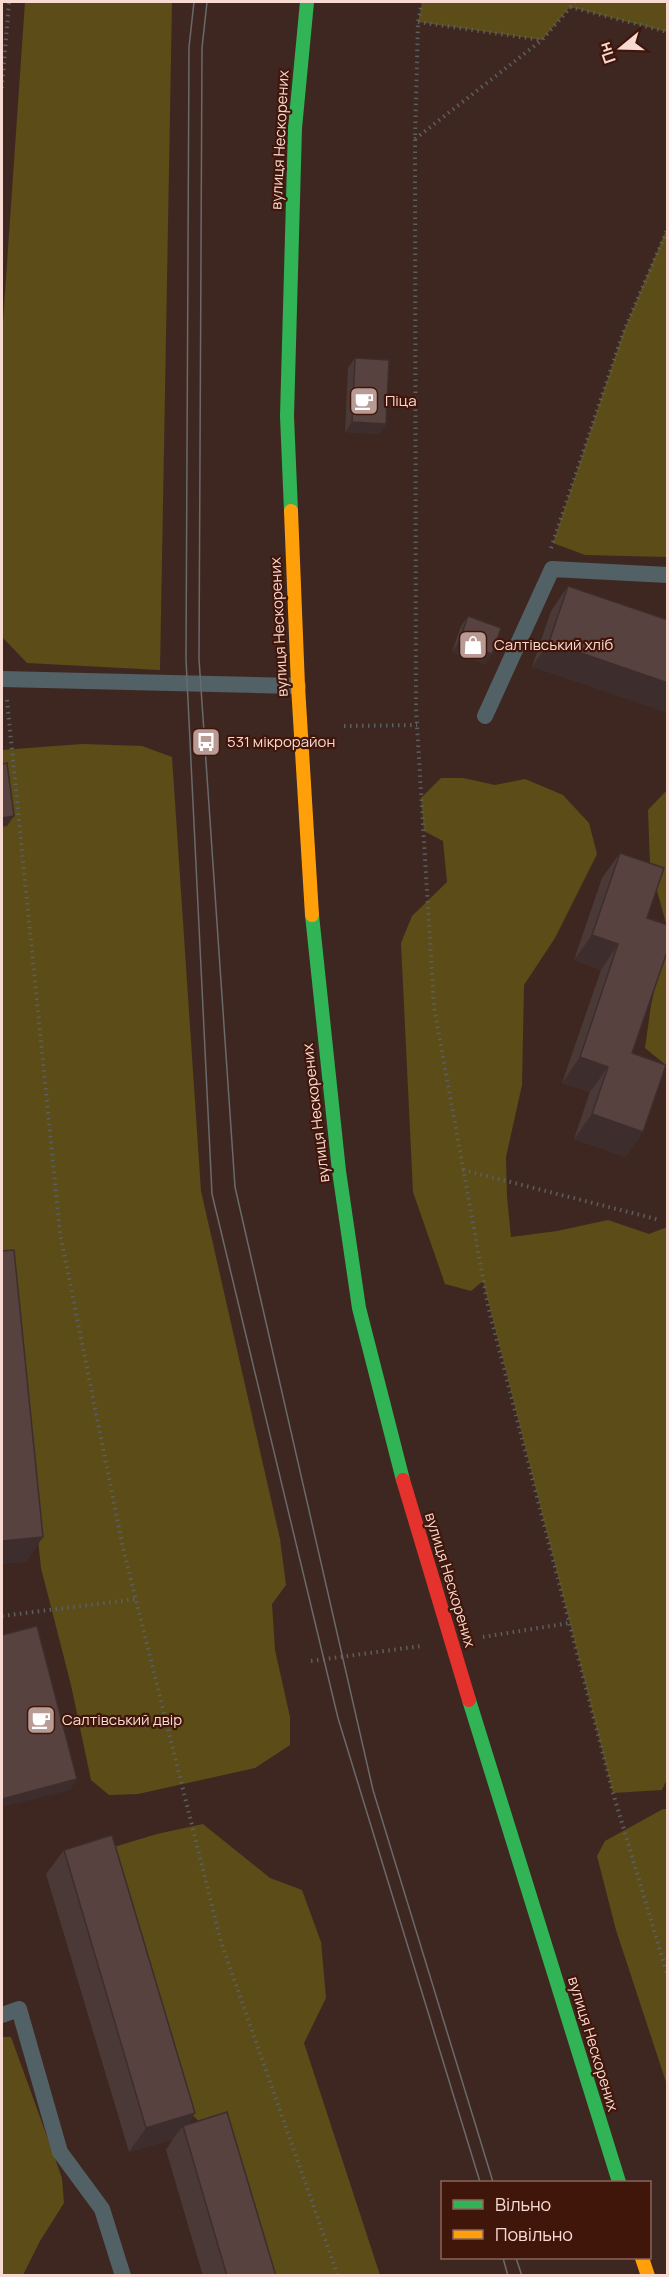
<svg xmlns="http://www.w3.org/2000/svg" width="669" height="2277" font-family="Manrope,sans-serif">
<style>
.green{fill:#5c4c17}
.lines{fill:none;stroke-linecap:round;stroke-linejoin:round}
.path{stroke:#5b5f60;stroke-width:4;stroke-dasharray:1.5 4.5;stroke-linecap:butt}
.lane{stroke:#526165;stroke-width:16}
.fast{stroke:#30b455;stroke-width:14}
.slow{stroke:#ff9f0a;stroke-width:14}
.jam{stroke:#e5322d;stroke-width:14}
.tram{stroke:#6a6a6b;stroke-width:1.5}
.wall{fill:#4b3937}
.shaded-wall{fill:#3d2e2d}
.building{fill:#574240;stroke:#3d2e2d;stroke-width:1.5}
.labels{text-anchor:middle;stroke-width:4.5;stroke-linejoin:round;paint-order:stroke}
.street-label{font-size:15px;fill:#f9dad2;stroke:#41160a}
.poi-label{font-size:15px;fill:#f9dad2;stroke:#41160a;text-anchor:start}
</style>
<rect width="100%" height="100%" fill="#3f2721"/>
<!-- green -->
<g class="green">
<polygon points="25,2 172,2 160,670 27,663 2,637 2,336"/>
<polygon points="422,2 667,2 667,32 570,7 542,40 418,22"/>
<polygon points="667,228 667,557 585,555 553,543 623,333"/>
<polygon points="82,744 142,746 172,757 201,1191 280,1539 286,1585 272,1604 275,1650 290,1717 290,1745 255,1768 138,1794 109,1795 91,1780 71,1685 41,1568 11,1286 2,1271 2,750"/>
<polygon points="441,778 463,778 495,785 525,779 563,795 589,823 597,854 555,938 524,985 522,1085 506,1157 507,1197 511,1237 557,1231 608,1220 649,1234 667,1227 668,1777 662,1790 613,1793 483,1281 471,1291 445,1284 413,1192 401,943 412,916 447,882 443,841 424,831 421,798"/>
<polygon points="667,790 667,927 650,865 648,810"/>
<polygon points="667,935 667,1066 645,1048 651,1005"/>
<polygon points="663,1809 667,1809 667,2085 616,1930 597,1856 605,1841"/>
<polygon points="203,1824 270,1878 302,1890 321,1942 326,1998 304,2043 380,2275 264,2275 200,2122 180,2104 114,1847 157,1834"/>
<polygon points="2,2037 11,2037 62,2178 64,2203 40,2241 23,2275 2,2276"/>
</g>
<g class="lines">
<!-- path -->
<g class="path">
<polyline points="422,2 418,22 415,140 416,709 434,1007 488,1306 613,1793 668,1977"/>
<polyline points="570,7 668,32"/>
<polyline points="418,22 541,40"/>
<polyline points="2,88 9,2"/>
<polyline points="415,139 542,40 575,2"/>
<polyline points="551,548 623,333 668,228"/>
<polyline points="7,700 60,1233 123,1548 221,1942 338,2276"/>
<polyline points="344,726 417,725"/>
<polyline points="463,1170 660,1220"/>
<polyline points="2,1616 136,1599"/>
<polyline points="483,1637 569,1623"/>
<polyline points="311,1661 421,1646"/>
</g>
<!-- lane -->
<g class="lane">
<polyline points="2,679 298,686"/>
<polyline points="485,716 552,569 668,575"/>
<polyline points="2,2015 19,2009 60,2152 102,2209 123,2276"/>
</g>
<!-- fast -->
<g class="fast">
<polyline points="291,511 287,416 295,128 307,2"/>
<polyline points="312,915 339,1171 359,1308 403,1480"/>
<polyline points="469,1700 619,2182"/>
</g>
<!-- slow -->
<g class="slow">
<polyline points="291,511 298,686 312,915"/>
<polyline points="642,2258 648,2276"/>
</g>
<!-- jam -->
<polyline class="jam" points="403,1480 469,1700"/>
<!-- tram -->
<g class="tram">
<polyline points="194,2 189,47 186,659 212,1194 338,1718 480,2182"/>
<polyline points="207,2 202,48 199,659 235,1187 373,1790 493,2182"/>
<polyline points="503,2258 508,2276"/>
<polyline points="516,2258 522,2276"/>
</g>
</g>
<!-- wall -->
<g class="wall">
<polygon points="355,358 386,424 379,434 345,432 348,368"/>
<polygon points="568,586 668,620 532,667 551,611"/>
<polygon points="468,616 485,664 452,652 461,626"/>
<polygon points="620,853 647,918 632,1053 626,1157 574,1139 590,1092 562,1083 601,970 574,960 602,878"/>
<polygon points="64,1850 195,2113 188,2124 276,2276 203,2276 166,2150 173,2139 129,2152 46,1874"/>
</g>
<!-- shaded-wall -->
<g class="shaded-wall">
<polygon points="352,422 386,424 379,434 345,432"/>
<polygon points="459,642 492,654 485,664 452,652"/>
<polygon points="549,642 668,683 668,713 532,667"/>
<polygon points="14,816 7,826 2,827 2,818"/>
<polygon points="592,935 618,944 601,970 574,960"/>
<polygon points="580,1057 608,1067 590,1092 562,1083"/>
<polygon points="592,1114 643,1132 626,1157 574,1139"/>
<polygon points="43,1537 26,1562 2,1564 2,1541"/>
<polygon points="77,1779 70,1790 2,1807 2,1799"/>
<polygon points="195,2113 184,2129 183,2126 173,2139 129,2152 146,2128"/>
</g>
<!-- building -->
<g class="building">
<polygon points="355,358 389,360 386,424 352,422"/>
<polygon points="568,586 668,620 668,683 549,642"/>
<polygon points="468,616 501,628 492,654 459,642"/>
<polygon points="7,763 14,816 2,818 2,764"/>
<polygon points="620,853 664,868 647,918 668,925 668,949 632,1053 666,1065 643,1132 592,1114 608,1067 580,1057 618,944 592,935"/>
<polygon points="14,1250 43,1537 2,1541 2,1251"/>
<polygon points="37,1626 77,1779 2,1799 2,1635"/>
<polygon points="112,1835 195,2113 146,2128 64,1850"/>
<polygon points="227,2112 276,2276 227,2276 183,2126"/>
</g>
<!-- icons -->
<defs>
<g id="cafe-square" transform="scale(1.5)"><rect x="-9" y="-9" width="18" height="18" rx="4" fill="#b89b94" stroke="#41160a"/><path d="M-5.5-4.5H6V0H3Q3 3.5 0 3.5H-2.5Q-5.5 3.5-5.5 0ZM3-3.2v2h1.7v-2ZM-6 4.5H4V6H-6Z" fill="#fff"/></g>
<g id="shop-square" transform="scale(1.5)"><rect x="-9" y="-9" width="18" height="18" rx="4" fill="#b89b94" stroke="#41160a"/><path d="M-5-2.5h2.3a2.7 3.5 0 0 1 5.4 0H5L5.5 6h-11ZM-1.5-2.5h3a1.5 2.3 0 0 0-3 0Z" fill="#fff"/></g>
<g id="bus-square" transform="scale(1.5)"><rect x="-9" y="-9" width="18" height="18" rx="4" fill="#b89b94" stroke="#41160a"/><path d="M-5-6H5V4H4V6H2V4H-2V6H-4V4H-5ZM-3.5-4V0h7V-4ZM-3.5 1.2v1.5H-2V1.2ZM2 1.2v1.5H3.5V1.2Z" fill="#fff"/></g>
</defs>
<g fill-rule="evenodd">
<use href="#cafe-square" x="364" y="401"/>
<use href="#shop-square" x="473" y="645"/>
<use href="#bus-square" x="206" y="742"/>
<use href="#cafe-square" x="41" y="1720"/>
</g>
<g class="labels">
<!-- street labels -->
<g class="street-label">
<text transform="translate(280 140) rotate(-87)" y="5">вулиця Нескорених</text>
<text transform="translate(279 627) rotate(-93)" y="5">вулиця Нескорених</text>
<text transform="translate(316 1113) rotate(-97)" y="5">вулиця Нескорених</text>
<text transform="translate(450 1580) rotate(73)" y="5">вулиця Нескорених</text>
<text transform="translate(593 2044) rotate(73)" y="5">вулиця Нескорених</text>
</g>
<!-- poi labels -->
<g class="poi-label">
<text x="385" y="406">Піца</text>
<text x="494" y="650">Салтівський хліб</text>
<text x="227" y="747">531 мікрорайон</text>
<text x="62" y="1725">Салтівський двір</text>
</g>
</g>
<!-- border -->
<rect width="669" height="2277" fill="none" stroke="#f9dad2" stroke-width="6"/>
<!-- legend -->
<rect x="441" y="2181" width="210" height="78" fill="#41160a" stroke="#8b645a" stroke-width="1.5"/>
<rect x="453" y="2200" width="30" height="9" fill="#30b455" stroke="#8b645a" stroke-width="1.5"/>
<text x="495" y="2211" font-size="18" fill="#f9dad2">Вільно</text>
<rect x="453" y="2230" width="30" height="9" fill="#ff9f0a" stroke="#8b645a" stroke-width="1.5"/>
<text x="495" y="2241" font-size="18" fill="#f9dad2">Повільно</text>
<!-- north arrow -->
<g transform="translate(621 48) rotate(251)" stroke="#41160a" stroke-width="4.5" paint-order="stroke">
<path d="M0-4.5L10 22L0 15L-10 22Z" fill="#f9dad2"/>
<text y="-9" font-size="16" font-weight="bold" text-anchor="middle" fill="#f9dad2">Пн</text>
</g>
</svg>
